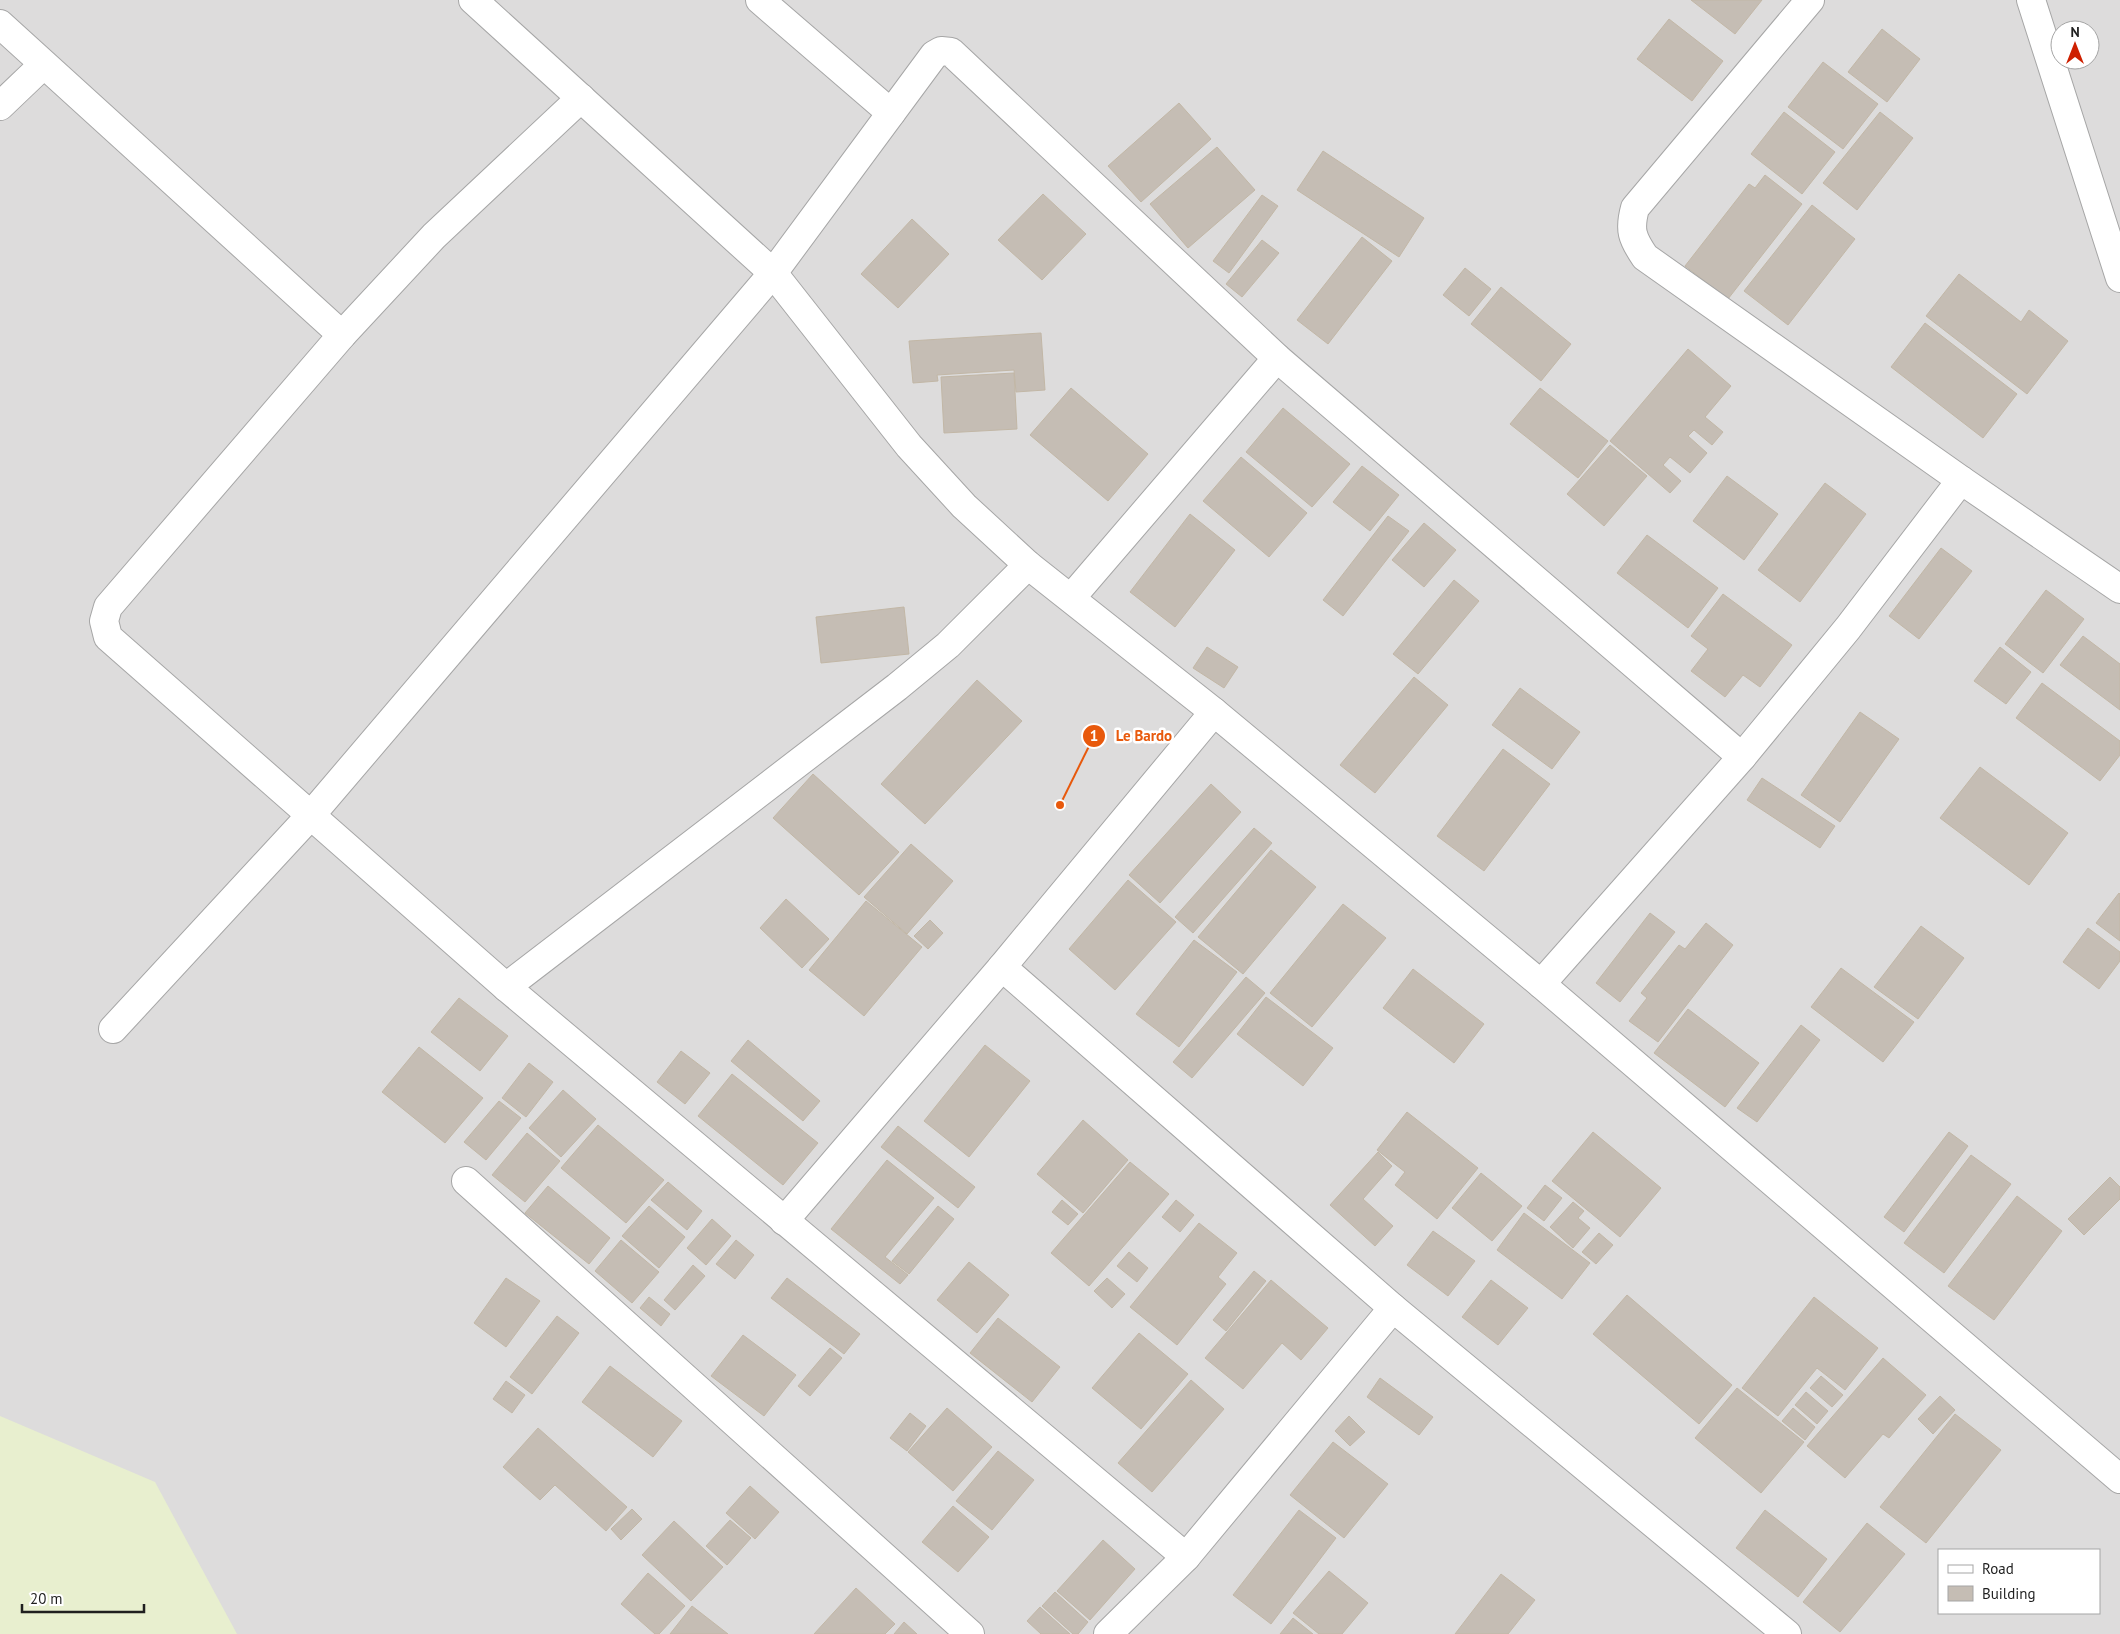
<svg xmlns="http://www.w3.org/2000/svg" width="2120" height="1634" font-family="'PT Sans',sans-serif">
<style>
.residential{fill:#dddcdc;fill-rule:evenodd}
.farmland{fill:#e8efcf}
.building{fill:#c5bdb4;stroke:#c2b7a6}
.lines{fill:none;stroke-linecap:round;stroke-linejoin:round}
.street-casing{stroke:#a6a6a6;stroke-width:30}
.street{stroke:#fff;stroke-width:28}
.leader{fill:none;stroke:#e8590c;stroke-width:2}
.callout-dot{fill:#e8590c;stroke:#fff;stroke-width:2}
.mark-label{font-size:15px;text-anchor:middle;font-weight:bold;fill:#fff}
.callout-label{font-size:15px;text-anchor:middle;font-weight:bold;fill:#e8590c;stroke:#fff;stroke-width:5;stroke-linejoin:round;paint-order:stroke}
</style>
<rect width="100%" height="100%" fill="#f0eee5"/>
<!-- residential -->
<path class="residential" d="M0 0H2120V1634H0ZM2060 30H2090V60H2060ZM1939 1550H2099V1613H1939Z"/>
<!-- farmland -->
<polygon class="farmland" points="0,1416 155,1482 237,1634 0,1634"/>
<!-- building -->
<g class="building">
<polygon points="1691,0 1762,0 1735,34"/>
<polygon points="1669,19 1723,61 1692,101 1637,59"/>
<polygon points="1882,29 1920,59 1887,102 1848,72"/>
<polygon points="1823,62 1878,104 1843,149 1788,107"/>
<polygon points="1179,103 1211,139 1141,202 1108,166"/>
<polygon points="1784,112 1835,152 1802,194 1751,154"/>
<polygon points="1880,112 1913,138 1857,210 1823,183"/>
<polygon points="1217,147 1255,190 1188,248 1150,204"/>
<polygon points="1323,151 1424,218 1399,257 1297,190"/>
<polygon points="1765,175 1802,204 1728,299 1685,266 1749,184 1755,188"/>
<polygon points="1043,194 1086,234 1042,280 998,240"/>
<polygon points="1262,195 1278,206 1229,273 1213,261"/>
<polygon points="1812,205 1855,239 1788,325 1744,291"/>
<polygon points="912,219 949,254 898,308 861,274"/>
<polygon points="1362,237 1392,261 1328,344 1297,320"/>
<polygon points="1262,240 1279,253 1242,297 1226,284"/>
<polygon points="1465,268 1491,289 1469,316 1443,295"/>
<polygon points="1959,274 2021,322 2029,310 2068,341 2027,394 1926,316"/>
<polygon points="1501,287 1571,344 1541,381 1471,324"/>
<polygon points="1925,323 2017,394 1983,438 1891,367"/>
<polygon points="1041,333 1045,390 1016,392 1014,370 937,375 938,381 913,383 909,341"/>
<polygon points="1688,349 1731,386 1705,417 1723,432 1712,445 1694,430 1688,436 1707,453 1690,473 1670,457 1663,465 1681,481 1670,493 1610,441"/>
<polygon points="1014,373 1017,429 944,433 941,377"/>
<polygon points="1071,388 1148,454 1108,501 1030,435"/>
<polygon points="1540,388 1608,441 1578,478 1510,424"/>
<polygon points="1283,408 1350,464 1312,507 1246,452"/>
<polygon points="1610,445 1647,476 1604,526 1567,494"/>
<polygon points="1241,457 1307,513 1269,557 1203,501"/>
<polygon points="1362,466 1399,495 1370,531 1333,502"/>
<polygon points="1727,476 1778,514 1744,560 1693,521"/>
<polygon points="1825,483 1866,514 1800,602 1758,570"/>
<polygon points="1190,514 1235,550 1175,627 1130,592"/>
<polygon points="1388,516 1409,531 1343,616 1323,600"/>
<polygon points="1424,523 1456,550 1424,587 1392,560"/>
<polygon points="1647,535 1718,588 1688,628 1617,573"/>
<polygon points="1941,548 1972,571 1919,639 1889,616"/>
<polygon points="1454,580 1479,601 1418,674 1393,654"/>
<polygon points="2046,590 2084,619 2043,673 2005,644"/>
<polygon points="1723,594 1792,645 1760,687 1743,675 1725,697 1691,671 1708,649 1691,636"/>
<polygon points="904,607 909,654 821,663 816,617"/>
<polygon points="2083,636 2120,664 2120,710 2060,665"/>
<polygon points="1207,647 1238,667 1224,688 1193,668"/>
<polygon points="2000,647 2031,672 2006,704 1974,681"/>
<polygon points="1414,677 1448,705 1375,793 1340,765"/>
<polygon points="977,680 1022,721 925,824 881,784"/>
<polygon points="2042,683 2120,741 2120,755 2100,781 2016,718"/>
<polygon points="1520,688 1580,732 1552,769 1492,725"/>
<polygon points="1860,712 1899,739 1840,822 1801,795"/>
<polygon points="1503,749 1550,784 1484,871 1437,836"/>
<polygon points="1980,767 2068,833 2029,885 1940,818"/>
<polygon points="813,774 899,852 859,895 773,818"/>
<polygon points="1762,778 1835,826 1820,848 1747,800"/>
<polygon points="1211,784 1241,812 1160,903 1129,875"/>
<polygon points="1254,828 1272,843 1193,933 1175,917"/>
<polygon points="911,844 953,881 907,934 864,897"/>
<polygon points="1271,850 1316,887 1243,974 1198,937"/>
<polygon points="1128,880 1176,922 1115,990 1069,949"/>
<polygon points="2119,893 2120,894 2120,941 2096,923"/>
<polygon points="786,899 829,939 802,968 760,928"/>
<polygon points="866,901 922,947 864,1016 809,970"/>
<polygon points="1343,904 1386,938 1312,1027 1270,993"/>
<polygon points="1650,913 1675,932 1620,1002 1596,983"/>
<polygon points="930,920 943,933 928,949 914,936"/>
<polygon points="1706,923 1733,945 1658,1042 1629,1021 1647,998 1641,993 1679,945 1685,949"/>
<polygon points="1921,926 1964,958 1918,1019 1874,987"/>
<polygon points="2088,928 2120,952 2120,961 2099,989 2063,962"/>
<polygon points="1194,940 1237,972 1179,1047 1136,1014"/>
<polygon points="1841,968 1914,1022 1883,1062 1811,1007"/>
<polygon points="1413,969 1484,1024 1454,1063 1383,1008"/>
<polygon points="1246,977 1265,993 1192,1078 1173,1062"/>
<polygon points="1266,997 1333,1048 1303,1086 1237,1034"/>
<polygon points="459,998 508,1036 480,1071 431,1032"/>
<polygon points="1688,1009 1759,1063 1725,1107 1654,1053"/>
<polygon points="1801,1025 1820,1040 1757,1122 1737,1108"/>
<polygon points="748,1040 820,1101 803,1121 731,1061"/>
<polygon points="985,1045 1030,1081 969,1157 924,1121"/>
<polygon points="419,1047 483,1098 445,1143 382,1092"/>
<polygon points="681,1051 710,1073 685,1104 657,1082"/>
<polygon points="529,1063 553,1082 526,1117 502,1098"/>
<polygon points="732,1074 818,1143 783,1185 698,1116"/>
<polygon points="563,1090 596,1119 561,1157 529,1128"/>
<polygon points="499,1101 521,1118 486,1160 464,1142"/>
<polygon points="1407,1112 1478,1168 1437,1219 1395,1185 1405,1172 1377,1150"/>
<polygon points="1083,1120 1128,1160 1083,1213 1037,1174"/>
<polygon points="598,1125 664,1180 626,1223 561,1168"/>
<polygon points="898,1126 975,1187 958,1208 881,1147"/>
<polygon points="1593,1132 1661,1188 1620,1237 1552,1181"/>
<polygon points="1949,1132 1968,1146 1904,1232 1884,1217"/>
<polygon points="527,1133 560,1161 525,1202 492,1175"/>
<polygon points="1378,1152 1392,1166 1363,1199 1393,1226 1375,1246 1330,1205"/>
<polygon points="1971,1155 2011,1184 1944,1273 1904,1243"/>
<polygon points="887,1160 934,1198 885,1257 908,1275 900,1284 831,1229"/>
<polygon points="1130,1162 1169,1194 1089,1286 1051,1253"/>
<polygon points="1481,1173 1522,1206 1492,1241 1452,1208"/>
<polygon points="2110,1177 2120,1187 2120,1199 2084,1235 2068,1219"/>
<polygon points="668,1182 702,1211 687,1230 651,1200"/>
<polygon points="1545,1185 1562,1198 1544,1221 1527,1208"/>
<polygon points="548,1186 610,1238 589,1264 525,1213"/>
<polygon points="2017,1196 2062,1231 1994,1320 1948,1286"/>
<polygon points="1062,1200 1078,1214 1068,1225 1052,1212"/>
<polygon points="1176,1200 1194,1215 1180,1232 1162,1217"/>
<polygon points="1573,1202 1584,1211 1578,1218 1590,1228 1573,1248 1550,1227"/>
<polygon points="649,1206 685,1237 659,1268 622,1236"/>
<polygon points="938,1206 954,1219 909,1274 892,1261"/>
<polygon points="1524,1213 1590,1263 1562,1299 1497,1250"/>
<polygon points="712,1219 731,1236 706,1265 687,1248"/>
<polygon points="1199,1223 1237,1253 1218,1277 1226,1284 1177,1345 1130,1307"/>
<polygon points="1433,1231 1475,1261 1448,1296 1407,1265"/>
<polygon points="1599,1233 1613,1245 1596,1264 1582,1252"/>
<polygon points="621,1240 659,1272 632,1303 595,1271"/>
<polygon points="736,1240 754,1255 735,1279 716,1264"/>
<polygon points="1129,1252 1148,1268 1137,1282 1117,1266"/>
<polygon points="969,1262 1009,1295 977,1333 937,1300"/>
<polygon points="693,1265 705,1276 675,1310 664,1300"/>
<polygon points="1254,1271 1266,1281 1226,1331 1213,1320"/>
<polygon points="506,1278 540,1301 506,1347 474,1323"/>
<polygon points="787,1278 860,1334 844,1354 771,1298"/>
<polygon points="1107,1278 1125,1294 1112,1308 1094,1291"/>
<polygon points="1271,1280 1328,1328 1301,1360 1282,1343 1243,1389 1205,1358"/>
<polygon points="1491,1280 1528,1308 1498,1345 1462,1317"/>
<polygon points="1627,1295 1732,1385 1699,1424 1593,1334"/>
<polygon points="649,1297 670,1314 661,1326 640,1308"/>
<polygon points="1814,1297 1878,1348 1845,1390 1817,1368 1778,1416 1742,1388"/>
<polygon points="557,1316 579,1333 532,1394 510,1377"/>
<polygon points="998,1318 1060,1367 1032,1402 970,1353"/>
<polygon points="1139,1333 1188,1374 1141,1429 1092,1388"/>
<polygon points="743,1335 796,1375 764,1416 711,1376"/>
<polygon points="830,1348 842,1358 810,1396 798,1386"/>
<polygon points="1883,1358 1926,1395 1889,1438 1883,1434 1845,1478 1807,1446"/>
<polygon points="610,1366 682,1421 653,1457 582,1402"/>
<polygon points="1821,1376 1843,1395 1832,1407 1810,1388"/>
<polygon points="1380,1378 1433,1417 1419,1435 1367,1397"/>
<polygon points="1191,1380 1224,1409 1152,1492 1118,1463"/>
<polygon points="506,1381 525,1395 512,1413 493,1399"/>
<polygon points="1737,1388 1804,1442 1761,1493 1695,1438"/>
<polygon points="1806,1392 1828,1411 1817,1424 1795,1405"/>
<polygon points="1940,1396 1955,1410 1933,1434 1918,1419"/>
<polygon points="947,1408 992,1447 953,1491 908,1452"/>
<polygon points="1793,1408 1815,1427 1805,1440 1782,1421"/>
<polygon points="910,1413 926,1426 907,1451 890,1438"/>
<polygon points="1955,1414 2001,1450 1926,1543 1880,1507"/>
<polygon points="1349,1416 1365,1432 1350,1446 1335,1431"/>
<polygon points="538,1428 627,1507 606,1531 555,1485 540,1500 503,1467"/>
<polygon points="1333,1442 1388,1484 1344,1538 1290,1495"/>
<polygon points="998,1451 1034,1480 992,1530 956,1501"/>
<polygon points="750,1486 779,1512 755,1539 726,1513"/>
<polygon points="953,1506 989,1537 958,1572 922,1542"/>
<polygon points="632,1509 642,1519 621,1540 611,1529"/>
<polygon points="1299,1510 1336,1538 1271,1624 1233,1595"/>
<polygon points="1765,1510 1827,1559 1798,1597 1736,1548"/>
<polygon points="730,1520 751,1538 727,1565 706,1546"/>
<polygon points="674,1521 723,1567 691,1601 642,1555"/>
<polygon points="1867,1523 1905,1554 1840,1632 1803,1602"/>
<polygon points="1103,1540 1135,1569 1090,1620 1057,1591"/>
<polygon points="1329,1571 1368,1603 1342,1634 1319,1634 1293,1613"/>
<polygon points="648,1573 685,1606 659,1634 655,1634 621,1604"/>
<polygon points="1501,1574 1535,1600 1508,1634 1455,1634"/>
<polygon points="856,1588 895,1624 885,1634 814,1634"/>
<polygon points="1055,1592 1088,1622 1078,1634 1073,1634 1042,1606"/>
<polygon points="692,1606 728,1634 670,1634"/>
<polygon points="1040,1607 1070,1634 1041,1634 1027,1621"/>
<polygon points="1293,1618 1313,1634 1280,1634"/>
<polygon points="904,1622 917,1634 894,1634"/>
</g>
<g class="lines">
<!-- street casing -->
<g class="street-casing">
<g id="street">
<polyline points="473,0 773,273 909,446 964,506 1028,565 1214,712 1541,984 2120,1479"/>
<polyline points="760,0 891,113"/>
<path d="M1810 0 1635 208C1629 230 1632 238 1645 257L1961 480 2120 589"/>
<polyline points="2031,0 2120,278"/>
<polyline points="0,24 342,335"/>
<polyline points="581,98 434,236 342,335 108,607 104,621 108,637 506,987 1186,1557"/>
<polyline points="0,106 43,65"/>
<polyline points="1071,598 1277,358"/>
<polyline points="1002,967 1393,1308 1787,1634"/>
<polyline points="1541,984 1742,757 1848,628 1961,480"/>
<polyline points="506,987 897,687 948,645 1028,565"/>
<polyline points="113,1029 311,815 773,273 934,55 941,51 951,52 1277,358 1742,757"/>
<polyline points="466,1181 970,1634"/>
<polyline points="784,1221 1002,967 1214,712"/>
<polyline points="1108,1634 1186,1557 1393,1308"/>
</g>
</g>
<!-- street -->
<use href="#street" class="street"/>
</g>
<!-- callouts -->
<path class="leader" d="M1060 805L1094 736"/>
<g class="callout-dot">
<circle cx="1060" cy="805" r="5"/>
<circle cx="1094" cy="736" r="12"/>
</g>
<g class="mark-label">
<text x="1094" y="741">1</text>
</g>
<g class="callout-label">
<text x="1144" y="741">Le Bardo</text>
</g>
<!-- legend -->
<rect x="1938" y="1549" width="162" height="65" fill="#ffffff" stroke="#a5a5a5"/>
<rect x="1948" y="1565" width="25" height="8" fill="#ffffff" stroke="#a5a5a5"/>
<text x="1982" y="1574" font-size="15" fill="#1f1f1f">Road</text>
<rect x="1948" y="1586" width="25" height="15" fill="#c5bdb4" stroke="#a5a5a5"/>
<text x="1982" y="1599" font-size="15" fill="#1f1f1f">Building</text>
<!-- north arrow -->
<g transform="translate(2075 45)"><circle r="24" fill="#ffffff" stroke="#a5a5a5"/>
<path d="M0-4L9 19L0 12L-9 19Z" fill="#ce2000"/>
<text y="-8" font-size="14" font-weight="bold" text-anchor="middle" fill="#1f1f1f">N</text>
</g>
<!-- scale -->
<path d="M22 1604v8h122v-8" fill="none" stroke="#1f1f1f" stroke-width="2.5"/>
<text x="30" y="1604" font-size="15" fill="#1f1f1f" stroke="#ffffff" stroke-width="4" paint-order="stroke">20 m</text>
</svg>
